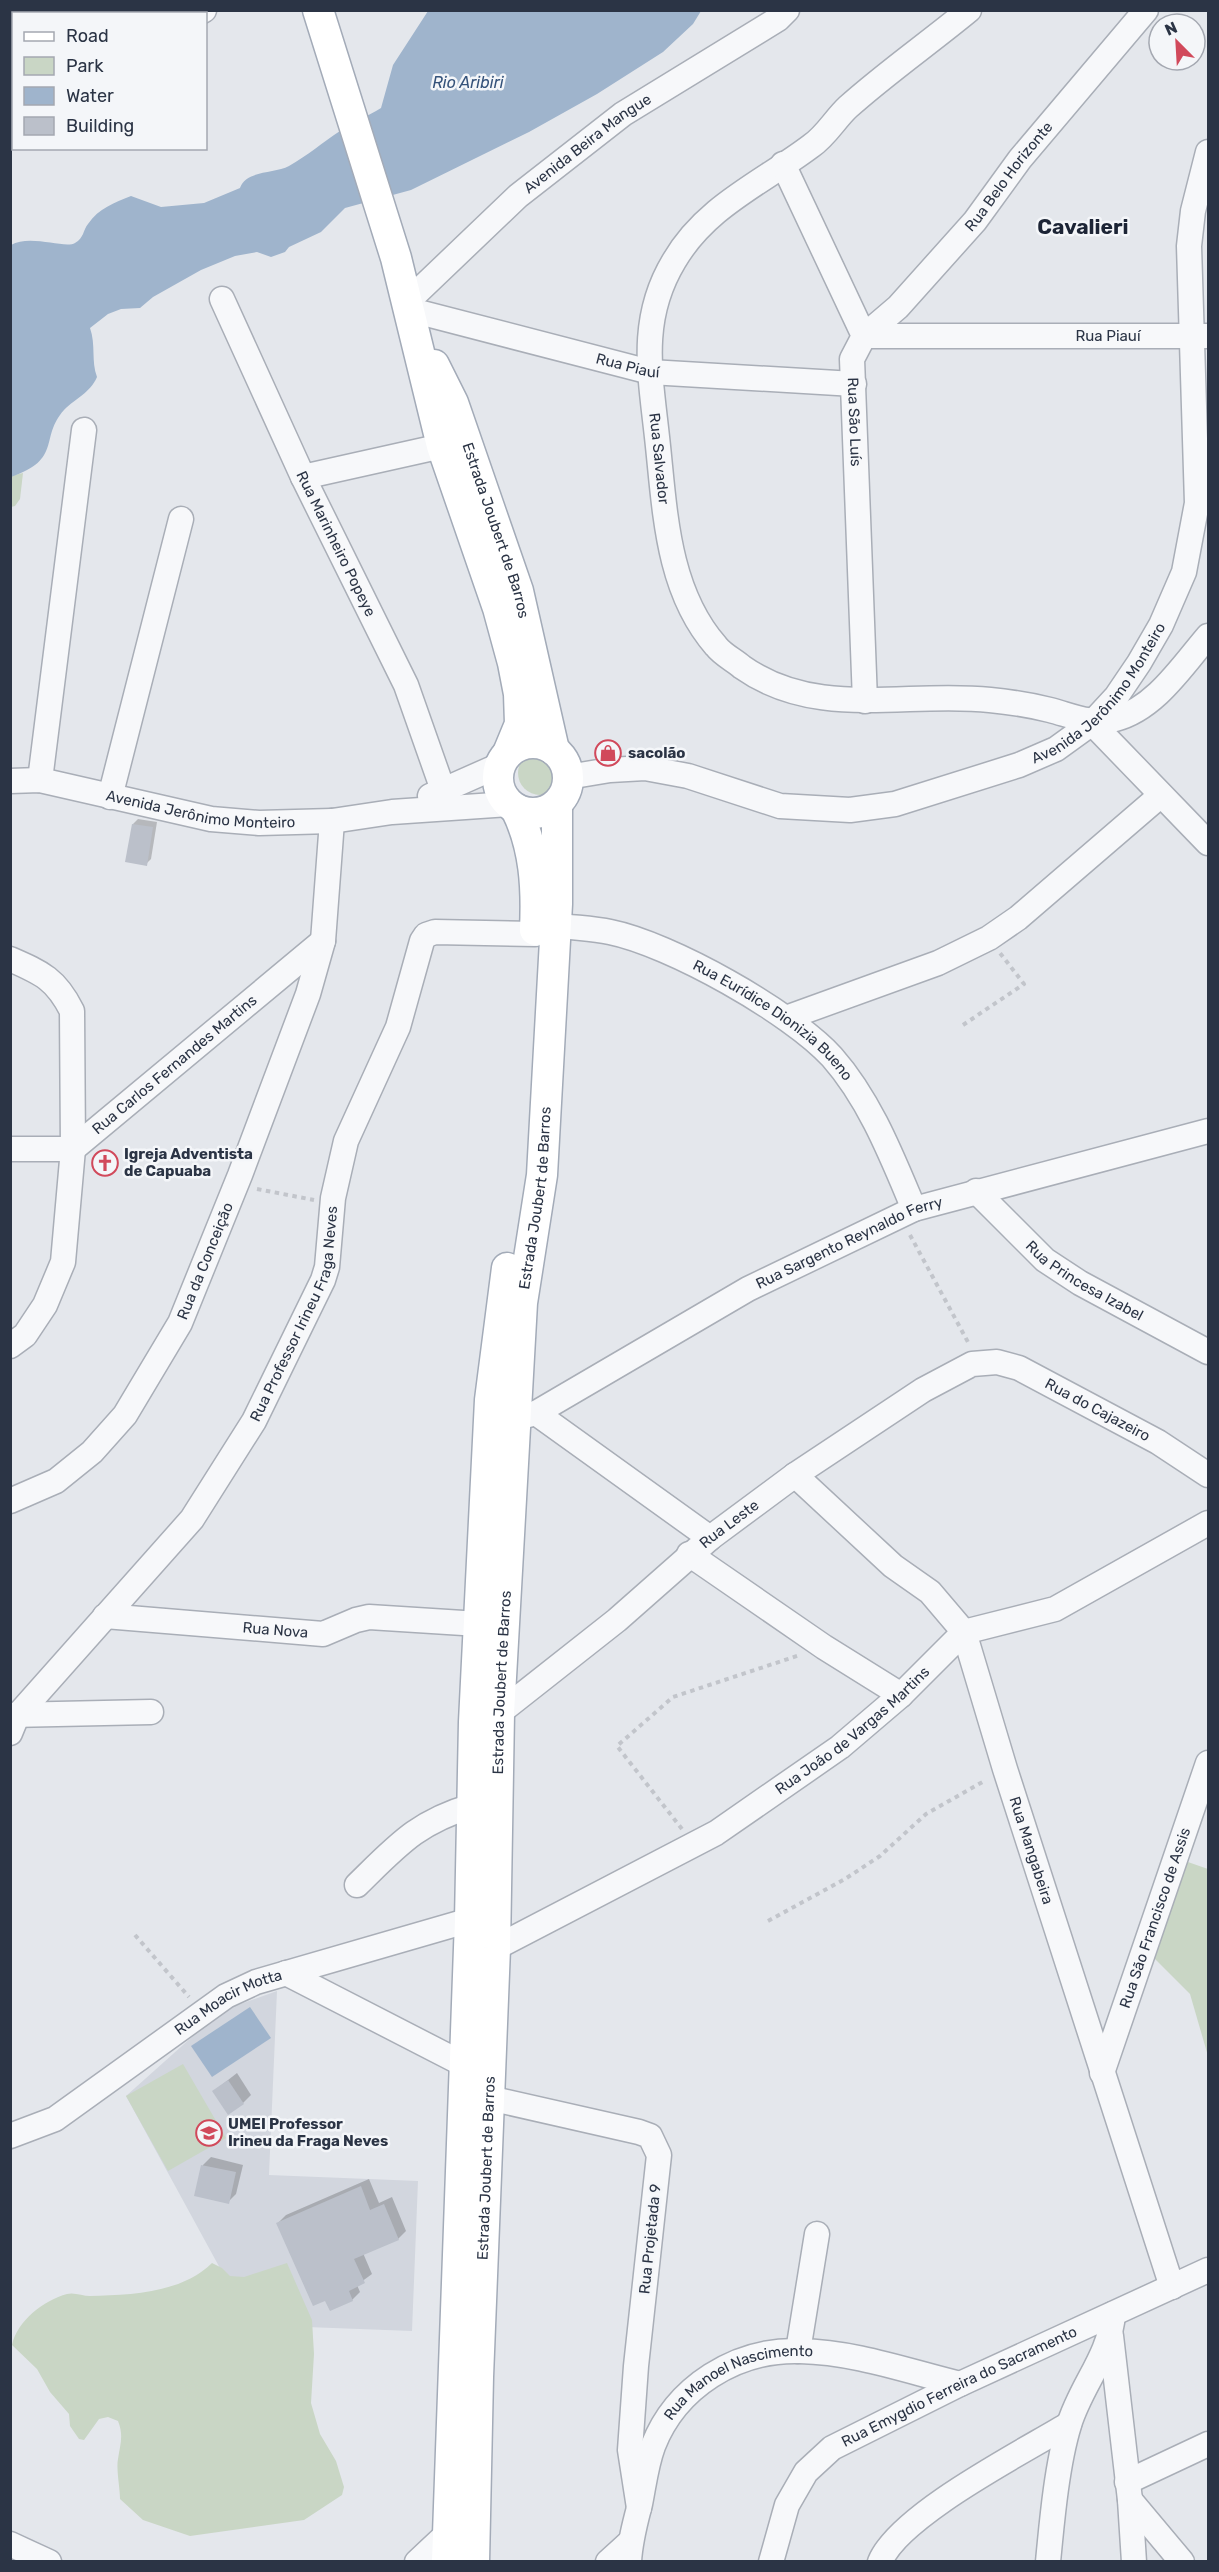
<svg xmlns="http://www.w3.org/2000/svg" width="1219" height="2572" font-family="Rubik,sans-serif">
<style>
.built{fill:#d2d6de}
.green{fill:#c9d6c5}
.water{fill:#9fb4cc}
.shadow{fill:#0003}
.building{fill:#bbc0ca}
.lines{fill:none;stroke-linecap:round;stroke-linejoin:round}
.minor-casing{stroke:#a9aeb7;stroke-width:27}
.major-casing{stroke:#a3abb8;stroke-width:33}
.path{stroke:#c2c5cb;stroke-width:4;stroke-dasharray:4.5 4.5;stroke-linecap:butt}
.minor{stroke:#f7f8fa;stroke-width:24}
.major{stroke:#fff;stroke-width:30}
.labels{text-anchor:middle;stroke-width:5;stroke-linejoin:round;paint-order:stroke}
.street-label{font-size:15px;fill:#2b3445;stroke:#f4f6f9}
.poi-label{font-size:15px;font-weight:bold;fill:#2b3445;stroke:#f4f6f9;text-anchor:start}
.water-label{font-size:16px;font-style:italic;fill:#34527a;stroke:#f4f6f9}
.district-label{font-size:21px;font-weight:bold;fill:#1d2536;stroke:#f4f6f9}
</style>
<rect width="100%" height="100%" fill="#e4e7ec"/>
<!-- built -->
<polygon class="built" points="277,1991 269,2175 418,2181 412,2331 251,2325 126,2096 221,2011"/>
<!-- green -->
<g class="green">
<polygon points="23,473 20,499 15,506 11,507 10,476"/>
<circle cx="540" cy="773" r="22"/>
<polygon points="1185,1861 1208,1869 1208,2056 1190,1994 1152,1956"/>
<polygon points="183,2064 226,2138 168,2171 126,2096"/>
<path d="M287 2263 312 2320 314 2354 311 2403 320 2434 336 2461 344 2487 342 2495 304 2520 190 2536 143 2520 120 2499C120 2488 116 2469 118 2459 120 2445 124 2436 118 2421L108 2417 99 2419 84 2440 79 2439 70 2426 69 2414 50 2392 37 2369 12 2345C17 2321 44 2300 67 2294 74 2292 83 2296 90 2296 130 2295 182 2293 212 2263L222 2268 230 2276 244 2277Z"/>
</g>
<!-- water -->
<g class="water">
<path d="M428 11H701L693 24 663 52 597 94 529 132 411 190 345 208 321 232 289 247 285 252 271 257 257 252 235 256 201 270 153 297 140 308 121 309 108 314 90 328C96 345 91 361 97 377 90 393 76 398 64 410 39 438 63 459 11 477V245C30 234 65 249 75 243 84 238 83 230 88 224 99 208 114 203 131 196L161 207 204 203 240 188C246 170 274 174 289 166 307 156 323 142 340 131 353 122 368 116 381 108L393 65Z"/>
<polygon points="250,2007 271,2038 212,2077 191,2046"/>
</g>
<!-- shadow -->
<g class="shadow">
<polygon points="138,819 157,822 151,859 146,864 133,824"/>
<polygon points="237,2073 251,2095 243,2103 214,2091"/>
<polygon points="211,2157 243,2165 236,2194 228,2202 196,2195 203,2165"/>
<polygon points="369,2179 379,2203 392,2197 406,2231 398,2239 363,2253 372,2274 357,2285 360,2292 352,2300 278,2223 286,2215"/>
</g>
<!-- building -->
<g class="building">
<polygon points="132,824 153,827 147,866 125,862"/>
<polygon points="228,2080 244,2104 228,2115 212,2091"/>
<polygon points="201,2165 236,2172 229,2204 194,2196"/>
<polygon points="361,2186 370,2210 384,2204 399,2240 354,2259 365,2283 349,2291 353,2301 330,2311 325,2301 313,2306 276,2223"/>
</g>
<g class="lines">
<!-- minor casing -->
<g class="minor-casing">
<g id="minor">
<path id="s1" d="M969 10C929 43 886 73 848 107 835 119 826 136 811 146 762 183 706 206 674 261 639 319 650 373 657 437 665 508 666 589 716 646 723 655 734 660 742 667 817 720 906 691 990 700 1011 702 1030 705 1050 710 1073 716 1090 725 1115 719 1155 709 1183 665 1208 636"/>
<polyline points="95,14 98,10"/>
<polyline points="197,14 204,10"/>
<polyline points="10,119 14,115"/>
<path id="s2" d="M783 164 864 336 852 359 865 701"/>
<path id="s3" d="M222 299 303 477 406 685 443 790"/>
<path id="s4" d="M406 303 518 196 623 114 778 19 787 10"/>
<path id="s5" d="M407 309 650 372 854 384"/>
<path id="s6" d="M864 336 898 307 975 221 1020 159 1146 10"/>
<path id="s7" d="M864 336H1208"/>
<polyline points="303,477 442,446"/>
<polyline points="1092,723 1208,843"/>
<path id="s8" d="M568 777 610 770 645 768 688 776 780 806 850 810 895 804 1019 765 1056 749 1092 723 1116 697 1139 663 1161 625 1184 572 1197 503 1189 246 1193 211 1208 152"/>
<polyline points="40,780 84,430"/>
<path id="s9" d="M10 781 40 780 211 819 259 823 332 821 392 812 509 804"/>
<polyline points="430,796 500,765"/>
<polyline points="110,797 181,519"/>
<path id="s10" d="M555 925C573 928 592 928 610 932 670 944 791 1012 832 1057 870 1100 892 1157 914 1209"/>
<path d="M10 959C42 973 56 979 72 1011L73 1149 63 1262 45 1305 25 1335 10 1346"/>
<polyline points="786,1018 938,963 989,938 1018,918 1161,795"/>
<path id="s11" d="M10 1149H73L323 941"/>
<path id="s12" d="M976 1191 1045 1260 1080 1283 1208 1352"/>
<polyline points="536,1413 710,1538"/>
<path id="s13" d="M514 1419 536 1413 748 1289 914 1209 1208 1131"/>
<path id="s14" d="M795 1475 893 1566 930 1592 964 1632 1005 1769 1172 2287"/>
<path id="s15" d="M10 1501 56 1481 92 1452 125 1415 180 1323 240 1175 308 994 323 941 332 821"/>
<polyline points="689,1554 824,1647 901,1695"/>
<path id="s16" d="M105 1616 323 1634 356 1620 369 1617 479 1624"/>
<path id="s17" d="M499 1713 617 1620 710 1538 795 1475 923 1390 972 1364 997 1362 1019 1368 1158 1442 1208 1475"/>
<polyline points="10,1715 151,1712"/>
<path id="s18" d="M10 1733 17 1716 192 1519 254 1421 323 1280 327 1267 333 1198 346 1141 398 1027 422 941 426 935 435 932 535 934"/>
<path d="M357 1885C397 1846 417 1822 472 1806"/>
<path id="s19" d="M495 1948 716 1833 840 1747 901 1695 964 1632 1055 1609 1208 1523"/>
<polyline points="286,1973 463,2064"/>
<path id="s20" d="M1102 2073 1208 1763"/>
<polyline points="489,2098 639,2132 650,2136 659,2155 636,2366 630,2450 639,2508"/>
<path id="s21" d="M10 2136 55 2119 226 1996 256 1982 470 1920"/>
<polyline points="1111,2336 1130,2500 1134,2562"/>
<polyline points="798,2351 817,2234"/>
<polyline points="1127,2482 1208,2444"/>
<polyline points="1130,2500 1182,2562"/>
<polyline points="10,2544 49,2562"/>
<polyline points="417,2562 449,2532"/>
<polyline points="608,2562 630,2542"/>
<path id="s22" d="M629 2562C630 2541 635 2523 640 2504 644 2484 646 2465 653 2446 676 2387 736 2349 800 2351 854 2352 907 2371 960 2384"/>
<path id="s23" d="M771 2562 787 2505 806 2472 832 2448 960 2384 1208 2270"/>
<path d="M880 2562C899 2515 1023 2452 1069 2424"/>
<path d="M1048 2562C1052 2520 1057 2464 1069 2425 1081 2385 1110 2356 1113 2314"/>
</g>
</g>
<!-- major casing -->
<g class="major-casing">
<g id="major">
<polyline points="318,10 396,258 442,446 498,608 513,663 519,694 520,724 508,753"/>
<path id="s24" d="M434 365 453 403 518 591 554 750"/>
<circle cx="533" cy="778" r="35"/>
<path d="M516 809C535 847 537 888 535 930"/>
<polyline points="447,2562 470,1920 474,1722 490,1400 507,1268"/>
<path id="s25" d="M474 2562 478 2377 495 1948 499 1713 522 1303 542 1175 557 904V804"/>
</g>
</g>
<!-- path -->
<g class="path">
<polyline points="963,1025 1024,984 1000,953"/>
<polyline points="257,1189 314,1200"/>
<polyline points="910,1235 969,1344"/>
<polyline points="682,1829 617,1746 673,1697 800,1655"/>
<polyline points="768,1921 845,1879 880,1856 926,1814 986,1780"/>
<polyline points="135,1935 189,1997"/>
</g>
<!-- minor -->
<use href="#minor" class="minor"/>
<!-- major -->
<use href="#major" class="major"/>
</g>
<!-- icons -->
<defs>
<g id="shop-ring" transform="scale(1.35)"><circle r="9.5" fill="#f4f6f9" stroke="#d1495b" stroke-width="1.5"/><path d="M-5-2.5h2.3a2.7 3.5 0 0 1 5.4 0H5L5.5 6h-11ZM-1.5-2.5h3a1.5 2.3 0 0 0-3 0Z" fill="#d1495b"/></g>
<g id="church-ring" transform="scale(1.35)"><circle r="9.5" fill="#f4f6f9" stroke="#d1495b" stroke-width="1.5"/><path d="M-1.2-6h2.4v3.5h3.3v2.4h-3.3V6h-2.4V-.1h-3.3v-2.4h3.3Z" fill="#d1495b"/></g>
<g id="school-ring" transform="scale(1.35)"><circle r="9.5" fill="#f4f6f9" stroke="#d1495b" stroke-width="1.5"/><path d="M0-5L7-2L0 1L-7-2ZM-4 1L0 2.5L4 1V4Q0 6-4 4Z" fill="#d1495b"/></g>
</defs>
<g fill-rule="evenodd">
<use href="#shop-ring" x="608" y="753"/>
<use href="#church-ring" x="105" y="1163"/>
<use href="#school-ring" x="209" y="2133"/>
</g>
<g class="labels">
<!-- street labels -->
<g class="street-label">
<text dy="5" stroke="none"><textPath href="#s4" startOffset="242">Avenida Beira Mangue</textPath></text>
<text dy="5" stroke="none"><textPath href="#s6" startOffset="216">Rua Belo Horizonte</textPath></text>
<text dy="5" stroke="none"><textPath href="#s7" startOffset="244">Rua Piauí</textPath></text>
<text dy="5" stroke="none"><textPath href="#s5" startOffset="228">Rua Piauí</textPath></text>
<text dy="5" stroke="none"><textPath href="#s2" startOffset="279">Rua São Luís</textPath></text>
<text dy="5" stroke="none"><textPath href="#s1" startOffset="592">Rua Salvador</textPath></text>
<text dy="5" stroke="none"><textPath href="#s24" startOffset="177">Estrada Joubert de Barros</textPath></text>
<text dy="5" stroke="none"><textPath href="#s3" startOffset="270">Rua Marinheiro Popeye</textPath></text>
<text dy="5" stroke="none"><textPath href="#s8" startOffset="574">Avenida Jerônimo Monteiro</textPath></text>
<text dy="5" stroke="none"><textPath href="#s9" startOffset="194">Avenida Jerônimo Monteiro</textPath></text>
<text dy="5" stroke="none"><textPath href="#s10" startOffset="243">Rua Eurídice Dionizia Bueno</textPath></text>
<text dy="5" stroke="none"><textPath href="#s11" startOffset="195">Rua Carlos Fernandes Martins</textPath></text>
<text dy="5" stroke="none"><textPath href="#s25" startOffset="1366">Estrada Joubert de Barros</textPath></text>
<text dy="5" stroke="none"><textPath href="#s13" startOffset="380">Rua Sargento Reynaldo Ferry</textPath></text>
<text dy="5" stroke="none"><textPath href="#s15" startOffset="320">Rua da Conceição</textPath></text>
<text dy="5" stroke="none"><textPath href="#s12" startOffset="142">Rua Princesa Izabel</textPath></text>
<text dy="5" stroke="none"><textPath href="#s18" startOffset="514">Rua Professor Irineu Fraga Neves</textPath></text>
<text dy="5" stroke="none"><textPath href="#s17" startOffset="726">Rua do Cajazeiro</textPath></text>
<text dy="5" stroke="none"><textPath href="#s17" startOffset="298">Rua Leste</textPath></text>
<text dy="5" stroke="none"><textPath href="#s16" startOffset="171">Rua Nova</textPath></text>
<text dy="5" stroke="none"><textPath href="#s25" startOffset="880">Estrada Joubert de Barros</textPath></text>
<text dy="5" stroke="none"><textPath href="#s19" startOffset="420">Rua João de Vargas Martins</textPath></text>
<text dy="5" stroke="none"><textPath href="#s14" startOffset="460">Rua Mangabeira</textPath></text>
<text dy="5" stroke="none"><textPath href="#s20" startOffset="164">Rua São Francisco de Assis</textPath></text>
<text dy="5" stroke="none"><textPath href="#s21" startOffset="258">Rua Moacir Motta</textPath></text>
<text dy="5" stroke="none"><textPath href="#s25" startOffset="394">Estrada Joubert de Barros</textPath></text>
<text transform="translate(650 2239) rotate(-84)" y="5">Rua Projetada 9</text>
<text dy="5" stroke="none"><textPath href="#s23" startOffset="274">Rua Emygdio Ferreira do Sacramento</textPath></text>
<text dy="5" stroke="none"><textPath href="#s22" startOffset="234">Rua Manoel Nascimento</textPath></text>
</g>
<!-- poi labels -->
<g class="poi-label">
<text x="628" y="758">sacolão</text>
<text x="124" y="1159">Igreja Adventista<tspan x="124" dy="17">de Capuaba</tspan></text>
<text x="228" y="2129">UMEI Professor<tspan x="228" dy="17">Irineu da Fraga Neves</tspan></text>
</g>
<!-- water labels -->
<g class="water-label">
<text x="468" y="88">Rio Aribiri</text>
</g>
<!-- district labels -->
<g class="district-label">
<text x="1083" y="234">Cavalieri</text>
</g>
</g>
<!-- border -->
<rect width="1219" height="2572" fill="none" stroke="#2b3445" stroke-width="24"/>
<!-- legend -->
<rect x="12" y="12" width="195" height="138" fill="#f4f6f9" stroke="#a4a8b1" stroke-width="1.5"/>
<rect x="24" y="32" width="30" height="9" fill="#ffffff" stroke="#a4a8b1" stroke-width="1.5"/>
<text x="66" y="42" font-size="18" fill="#2b3445">Road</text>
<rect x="24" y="57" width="30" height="18" fill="#c9d6c5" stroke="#a4a8b1" stroke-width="1.5"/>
<text x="66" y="72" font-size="18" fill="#2b3445">Park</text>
<rect x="24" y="87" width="30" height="18" fill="#9fb4cc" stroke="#a4a8b1" stroke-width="1.5"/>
<text x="66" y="102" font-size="18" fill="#2b3445">Water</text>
<rect x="24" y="117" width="30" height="18" fill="#bbc0ca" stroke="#a4a8b1" stroke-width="1.5"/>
<text x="66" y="132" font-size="18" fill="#2b3445">Building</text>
<!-- north arrow -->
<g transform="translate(1177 42) rotate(336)"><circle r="28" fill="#f4f6f9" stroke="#a4a8b1" stroke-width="1.5"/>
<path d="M0-4.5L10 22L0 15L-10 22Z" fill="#d1495b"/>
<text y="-9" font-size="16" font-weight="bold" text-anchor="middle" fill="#2b3445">N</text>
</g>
</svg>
